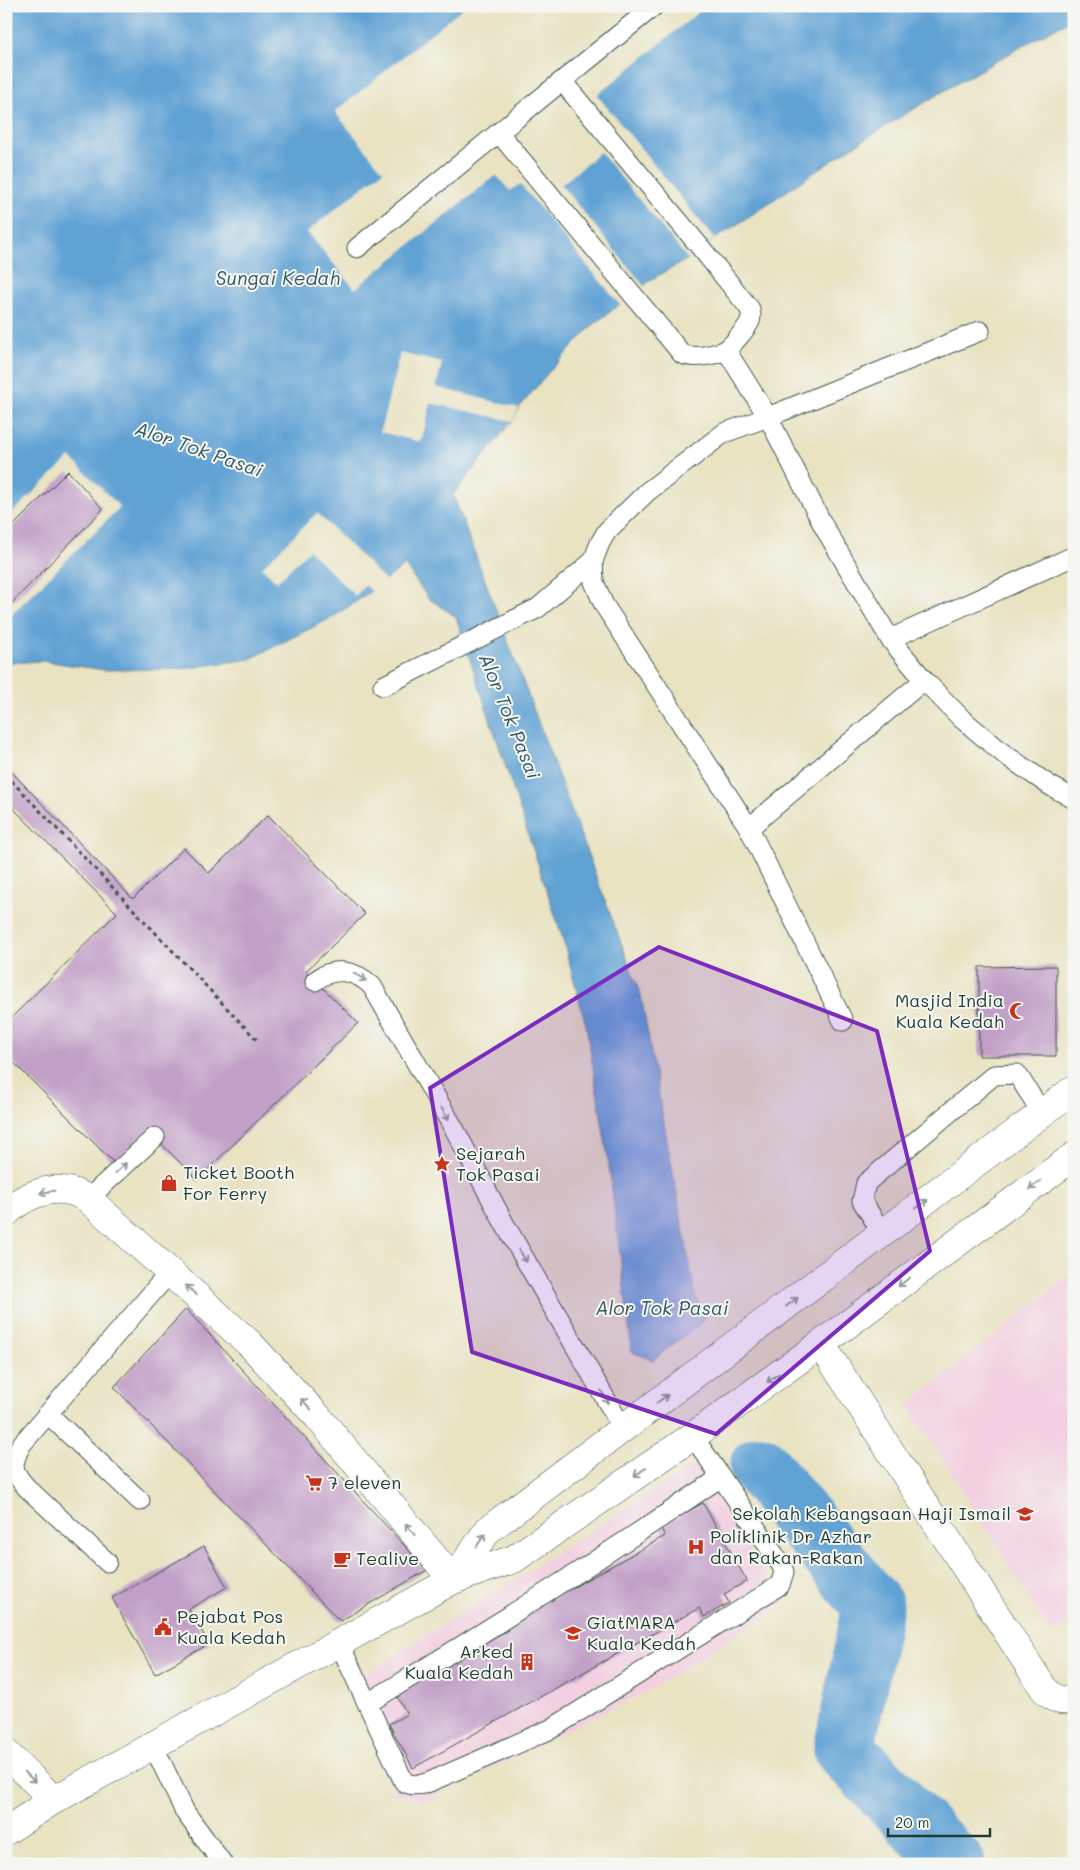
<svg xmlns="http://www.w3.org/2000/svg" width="1080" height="1870" font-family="Mali,sans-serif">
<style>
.built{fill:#f2cfe1}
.water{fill:#60a2d4;stroke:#407084}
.pier{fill:#e9e3c2}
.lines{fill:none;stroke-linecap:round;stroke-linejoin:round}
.river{stroke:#60a2d4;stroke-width:61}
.building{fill:#c19fc7}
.service-casing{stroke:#3d5649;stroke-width:21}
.minor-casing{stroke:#3d5649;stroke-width:29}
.secondary-casing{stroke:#3d5649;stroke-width:29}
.path{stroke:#3d5649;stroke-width:3;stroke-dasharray:4 4;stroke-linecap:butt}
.service{stroke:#fff;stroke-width:19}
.minor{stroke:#fff;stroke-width:28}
.secondary{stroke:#fff;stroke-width:28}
.oneway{stroke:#8f9e9a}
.marked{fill:#7b2cbf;fill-opacity:0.2;stroke:#7b2cbf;stroke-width:4;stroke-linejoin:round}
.labels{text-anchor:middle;stroke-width:4;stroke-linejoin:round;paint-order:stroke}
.poi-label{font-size:18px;fill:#1f3d34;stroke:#f6f6f2;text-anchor:start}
.water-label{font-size:19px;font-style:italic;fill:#325b64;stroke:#f6f6f2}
</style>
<rect width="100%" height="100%" fill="#f6f6f2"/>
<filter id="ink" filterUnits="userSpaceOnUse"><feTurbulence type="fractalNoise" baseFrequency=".02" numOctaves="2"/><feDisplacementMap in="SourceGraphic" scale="10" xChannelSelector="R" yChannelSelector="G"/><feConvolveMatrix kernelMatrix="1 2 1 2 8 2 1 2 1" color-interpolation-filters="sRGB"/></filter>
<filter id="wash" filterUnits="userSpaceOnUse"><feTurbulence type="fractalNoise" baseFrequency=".0096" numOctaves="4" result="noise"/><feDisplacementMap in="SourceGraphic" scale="20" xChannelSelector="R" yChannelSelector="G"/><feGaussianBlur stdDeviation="1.12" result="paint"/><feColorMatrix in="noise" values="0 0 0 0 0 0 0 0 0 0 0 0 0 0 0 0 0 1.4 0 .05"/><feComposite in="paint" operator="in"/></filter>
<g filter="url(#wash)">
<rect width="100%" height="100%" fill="#e9e3c2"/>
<!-- built -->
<g class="built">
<polygon points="1074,1272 1074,1623 1051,1633 908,1405"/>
<polygon points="695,1465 784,1604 651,1689 423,1802 395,1792 347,1686"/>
</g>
<!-- water -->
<path class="water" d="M6 6H1074V18C998 59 923 102 851 148 806 177 763 208 718 237L714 238 688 259 652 279 592 326 548 373 519 408 512 421 453 495 641 996 695 1294 706 1319 653 1360 632 1352 609 1165 586 1025 562 936 456 617 428 598 405 565 360 599 333 617 250 659 182 669 104 670 44 661 6 663Z"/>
<!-- pier -->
<g class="pier">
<polygon points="465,6 706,6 597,95 714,238 688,259 600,152 561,185 644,286 620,305 520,184 510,191 496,175 355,289 307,232 383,171 335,112"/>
<polygon points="400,353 442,363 436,387 519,408 512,421 431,403 421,442 380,432"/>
<polygon points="70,457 120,507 6,620 6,519"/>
<polygon points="317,513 385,580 387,582 373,592 365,585 355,596 309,550 277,582 262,567"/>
</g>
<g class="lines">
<!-- river -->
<polyline class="river" points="760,1466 873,1606 844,1749 955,1864"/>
</g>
<g id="blocks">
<!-- building -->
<g class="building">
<polygon points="68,471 103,509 6,609 6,533"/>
<polygon points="6,766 133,899 184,848 209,873 268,815 365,914 306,971 358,1023 197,1180 148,1130 114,1163 6,1055 6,1023 117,913 6,801"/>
<polygon points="1056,966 1056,1056 979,1056 979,967"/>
<polygon points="186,1309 427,1570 340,1621 114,1387"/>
<polygon points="703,1503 747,1581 724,1594 729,1603 704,1617 699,1608 413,1768 389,1724 407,1714 395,1693 508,1630 506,1625 665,1536 660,1527"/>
<polygon points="204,1546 227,1587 189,1609 209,1644 155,1674 112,1598"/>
</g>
</g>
</g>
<g filter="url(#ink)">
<use href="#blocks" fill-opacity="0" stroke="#3d5649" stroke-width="1"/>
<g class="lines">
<!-- service casing -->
<g class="service-casing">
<g id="service">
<polyline points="562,81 654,6"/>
<path d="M357 248 562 81 701 248 750 309C751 314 752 317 750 321 748 327 730 348 724 351 712 355 694 359 682 354L499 133"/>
<polyline points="726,350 768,417 824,527 890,639 924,680 962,719 1004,754 1049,785 1074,799"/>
<polyline points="890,639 1074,556"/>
<polyline points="383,686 538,608 593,561"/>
<polyline points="749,828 924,680"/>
<path d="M315 981C334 966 355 970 372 986L456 1132 504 1223 623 1429"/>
<polyline points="843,1021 749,828 604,605 594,582 593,561 600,543 607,531 647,492 724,433 768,417 980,331"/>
<polyline points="88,1199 155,1137"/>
<polyline points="883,1234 862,1201 866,1183 994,1075 1017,1074 1042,1113"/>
<polyline points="48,1414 140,1501"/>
<path d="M107 1562 27 1488C11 1470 11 1466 21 1445L170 1272"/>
<path d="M339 1643 404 1782C414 1787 424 1785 434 1780L551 1729 780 1585 784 1572 782 1566 721 1477"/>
<path d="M368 1703C488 1631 605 1556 721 1477L693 1436"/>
<polyline points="153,1745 185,1812 223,1864"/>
</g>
</g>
<!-- minor casing -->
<g class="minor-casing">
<g id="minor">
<path d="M6 1213C22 1197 47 1186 69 1191 76 1192 82 1196 88 1199L250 1344 318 1417 453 1580"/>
<path d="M821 1344 1044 1689C1054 1699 1060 1703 1074 1699"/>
<polyline points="6,1753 54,1800"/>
</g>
</g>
<!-- secondary casing -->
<g class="secondary-casing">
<g id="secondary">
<polyline points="453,1580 488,1530 1074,1089"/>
<polyline points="6,1831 54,1800 453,1580 514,1559 693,1436 821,1344 1074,1156"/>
</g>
</g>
<!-- path -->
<polyline class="path" points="6,775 259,1042"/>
<!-- service -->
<use href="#service" class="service"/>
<!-- minor -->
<use href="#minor" class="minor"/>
<!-- secondary -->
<use href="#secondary" class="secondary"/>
</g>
<!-- one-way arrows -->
<defs><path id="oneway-shaft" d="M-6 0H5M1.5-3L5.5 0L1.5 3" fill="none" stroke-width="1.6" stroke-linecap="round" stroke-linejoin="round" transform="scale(1.25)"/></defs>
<g class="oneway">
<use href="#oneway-shaft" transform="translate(360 977) rotate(31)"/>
<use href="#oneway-shaft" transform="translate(445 1114) rotate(60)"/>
<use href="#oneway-shaft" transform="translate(121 1168) rotate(-43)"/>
<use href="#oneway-shaft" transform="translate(1035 1185) rotate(143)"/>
<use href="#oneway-shaft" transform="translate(47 1192) rotate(170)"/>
<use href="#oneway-shaft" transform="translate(922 1204) rotate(-37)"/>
<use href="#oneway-shaft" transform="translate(523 1256) rotate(60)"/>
<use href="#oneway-shaft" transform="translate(904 1282) rotate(143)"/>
<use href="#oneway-shaft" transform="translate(191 1290) rotate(-138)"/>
<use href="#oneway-shaft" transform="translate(792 1302) rotate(-37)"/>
<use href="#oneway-shaft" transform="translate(773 1378) rotate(144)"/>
<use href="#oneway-shaft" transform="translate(605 1397) rotate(60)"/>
<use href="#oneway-shaft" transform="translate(662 1399) rotate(-37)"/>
<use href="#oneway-shaft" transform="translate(306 1404) rotate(-133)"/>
<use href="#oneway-shaft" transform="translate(640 1472) rotate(145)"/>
<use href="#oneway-shaft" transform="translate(410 1529) rotate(-130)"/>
<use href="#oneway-shaft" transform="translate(481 1540) rotate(-55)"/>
<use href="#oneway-shaft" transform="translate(30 1777) rotate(45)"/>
</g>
</g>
<!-- marked area -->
<path class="marked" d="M659 947 877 1031 930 1251 716 1434 472 1352 430 1088Z"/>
<!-- icons -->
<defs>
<g id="mosque-bare" transform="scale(1.35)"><path d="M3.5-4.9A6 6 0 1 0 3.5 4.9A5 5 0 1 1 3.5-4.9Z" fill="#c8321e" stroke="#f6f6f2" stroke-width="2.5" paint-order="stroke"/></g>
<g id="sight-bare" transform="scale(1.35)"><path d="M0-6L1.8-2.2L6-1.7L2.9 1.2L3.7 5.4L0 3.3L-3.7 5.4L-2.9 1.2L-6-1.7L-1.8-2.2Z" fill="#c8321e" stroke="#f6f6f2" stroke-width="2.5" paint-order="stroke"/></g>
<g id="shop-bare" transform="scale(1.35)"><path d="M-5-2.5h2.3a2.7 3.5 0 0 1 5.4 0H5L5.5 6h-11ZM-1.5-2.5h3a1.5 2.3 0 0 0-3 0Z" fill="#c8321e" stroke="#f6f6f2" stroke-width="2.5" paint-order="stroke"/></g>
<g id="supermarket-bare" transform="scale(1.35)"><path d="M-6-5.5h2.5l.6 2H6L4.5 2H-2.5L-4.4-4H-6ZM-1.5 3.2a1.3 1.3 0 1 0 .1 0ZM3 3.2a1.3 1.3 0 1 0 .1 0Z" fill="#c8321e" stroke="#f6f6f2" stroke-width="2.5" paint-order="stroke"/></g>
<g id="school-bare" transform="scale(1.35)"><path d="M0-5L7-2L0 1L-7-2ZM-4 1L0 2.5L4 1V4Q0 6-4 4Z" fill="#c8321e" stroke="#f6f6f2" stroke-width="2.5" paint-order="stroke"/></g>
<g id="hospital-bare" transform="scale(1.35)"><path d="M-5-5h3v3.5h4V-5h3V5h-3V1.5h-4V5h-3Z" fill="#c8321e" stroke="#f6f6f2" stroke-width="2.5" paint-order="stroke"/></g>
<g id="cafe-bare" transform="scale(1.35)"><path d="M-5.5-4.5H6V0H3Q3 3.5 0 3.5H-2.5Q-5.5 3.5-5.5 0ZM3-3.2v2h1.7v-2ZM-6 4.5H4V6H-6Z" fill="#c8321e" stroke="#f6f6f2" stroke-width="2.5" paint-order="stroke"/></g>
<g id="civic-bare" transform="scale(1.35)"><path d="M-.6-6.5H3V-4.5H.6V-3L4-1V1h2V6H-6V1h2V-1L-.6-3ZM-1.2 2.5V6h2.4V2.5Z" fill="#c8321e" stroke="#f6f6f2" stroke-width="2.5" paint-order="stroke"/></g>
<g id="university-bare" transform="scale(1.35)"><path d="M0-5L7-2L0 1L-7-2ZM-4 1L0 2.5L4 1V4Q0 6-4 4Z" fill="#c8321e" stroke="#f6f6f2" stroke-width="2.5" paint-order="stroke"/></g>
<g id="building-bare" transform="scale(1.35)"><path d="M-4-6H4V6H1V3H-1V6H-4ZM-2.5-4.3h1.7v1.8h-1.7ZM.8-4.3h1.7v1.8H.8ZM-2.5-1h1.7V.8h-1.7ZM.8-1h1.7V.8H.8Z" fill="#c8321e" stroke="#f6f6f2" stroke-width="2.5" paint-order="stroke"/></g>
</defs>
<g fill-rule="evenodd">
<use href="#mosque-bare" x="1018" y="1011"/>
<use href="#sight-bare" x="442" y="1164"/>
<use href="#shop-bare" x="169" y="1183"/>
<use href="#supermarket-bare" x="314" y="1483"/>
<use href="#school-bare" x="1025" y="1514"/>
<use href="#hospital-bare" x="696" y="1547"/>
<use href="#cafe-bare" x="342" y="1559"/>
<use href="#civic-bare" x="163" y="1627"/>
<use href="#university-bare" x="573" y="1633"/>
<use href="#building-bare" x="527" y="1662"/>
</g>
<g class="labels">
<!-- poi labels -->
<g class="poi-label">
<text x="1004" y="1007" text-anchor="end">Masjid India<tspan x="1004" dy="21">Kuala Kedah</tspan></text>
<text x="456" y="1160">Sejarah<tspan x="456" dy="21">Tok Pasai</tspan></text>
<text x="183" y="1179">Ticket Booth<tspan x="183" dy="21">For Ferry</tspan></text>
<text x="328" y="1489">7 eleven</text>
<text x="1011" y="1520" text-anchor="end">Sekolah Kebangsaan Haji Ismail</text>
<text x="710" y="1543">Poliklinik Dr Azhar<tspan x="710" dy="21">dan Rakan-Rakan</tspan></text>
<text x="356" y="1565">Tealive</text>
<text x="177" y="1623">Pejabat Pos<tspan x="177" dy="21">Kuala Kedah</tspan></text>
<text x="587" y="1629">GiatMARA<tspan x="587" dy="21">Kuala Kedah</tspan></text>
<text x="513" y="1658" text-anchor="end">Arked<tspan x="513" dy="21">Kuala Kedah</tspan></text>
</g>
<!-- water labels -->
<g class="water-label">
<text x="278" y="285">Sungai Kedah</text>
<text transform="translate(199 449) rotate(19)" y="7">Alor Tok Pasai</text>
<text transform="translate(510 716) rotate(68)" y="7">Alor Tok Pasai</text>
<text x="662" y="1315">Alor Tok Pasai</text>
</g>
</g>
<!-- margin -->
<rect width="1080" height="1870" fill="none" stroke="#f6f6f2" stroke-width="25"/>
<!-- scale -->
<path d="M888 1828v8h102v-8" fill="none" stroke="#1f3d34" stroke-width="2.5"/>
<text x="895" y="1828" font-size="15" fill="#1f3d34" stroke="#f6f6f2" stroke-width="4" paint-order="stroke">20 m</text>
</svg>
